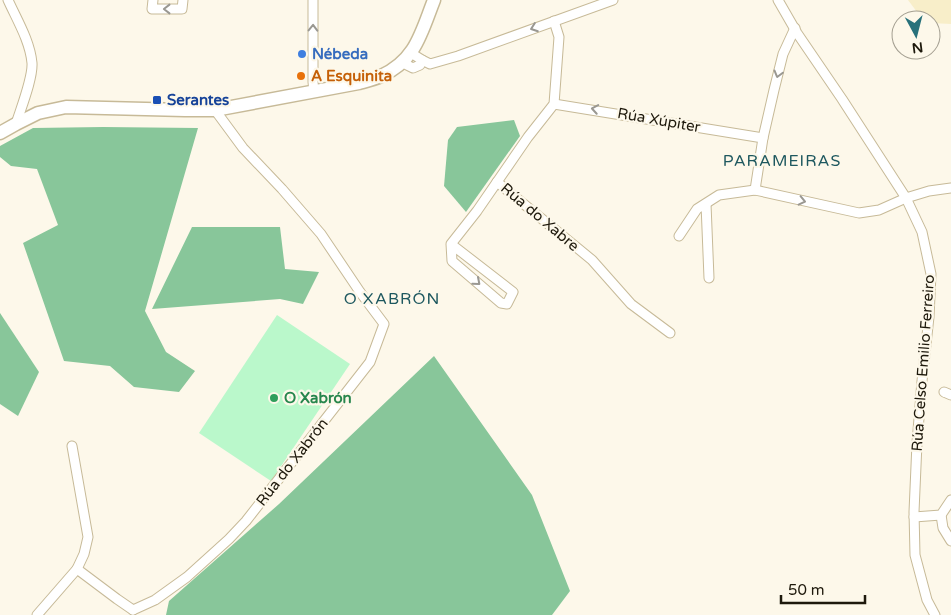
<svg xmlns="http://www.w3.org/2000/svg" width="951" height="615" font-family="'Varela Round',sans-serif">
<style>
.green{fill:#baf8cb}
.forest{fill:#88c69a}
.sand{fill:#f8eec9}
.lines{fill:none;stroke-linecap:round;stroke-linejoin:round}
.street-casing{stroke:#c7ba98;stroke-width:11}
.secondary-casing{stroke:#c7ba98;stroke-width:15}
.street{stroke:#fff;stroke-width:9}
.secondary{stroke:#fff;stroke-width:12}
.oneway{stroke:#9a9892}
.shop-dot{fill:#3f7fe0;stroke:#fdf8ea;stroke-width:2}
.food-dot{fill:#e8710a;stroke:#fdf8ea;stroke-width:2}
.transit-dot{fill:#1a4fb4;stroke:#fdf8ea;stroke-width:2}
.leisure-dot{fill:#2e9e5b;stroke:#fdf8ea;stroke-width:2}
.labels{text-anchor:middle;stroke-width:4.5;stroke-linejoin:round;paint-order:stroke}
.shop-label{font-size:15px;font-weight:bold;fill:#366cbe;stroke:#fdf8ea;text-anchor:start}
.food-label{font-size:15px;font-weight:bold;fill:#c56008;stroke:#fdf8ea;text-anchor:start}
.transit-label{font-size:15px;font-weight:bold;fill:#164399;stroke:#fdf8ea;text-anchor:start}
.street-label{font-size:15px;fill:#1e190c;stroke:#fdf8ea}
.leisure-label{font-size:15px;font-weight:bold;fill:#27864d;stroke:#fdf8ea;text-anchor:start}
.neighbourhood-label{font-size:16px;letter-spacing:1px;fill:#1e585f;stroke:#fdf8ea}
</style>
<rect width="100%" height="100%" fill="#fdf8ea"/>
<!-- green -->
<polygon class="green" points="277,315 350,364 271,481 199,433"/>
<!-- forest -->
<g class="forest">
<polygon points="514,120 520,136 466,212 444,186 448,140 457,127"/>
<polygon points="103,127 198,128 145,311 166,352 195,371 179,392 134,387 110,366 64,361 23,243 58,225 37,169 11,166 0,157 0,146 33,128"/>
<polygon points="192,227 280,227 285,269 319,272 303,304 280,299 152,309"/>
<polygon points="0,313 39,372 18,416 0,404"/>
<polygon points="434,356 532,495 570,591 552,615 166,615 169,601 279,504"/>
</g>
<!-- sand -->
<polygon class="sand" points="908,0 951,0 951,24 931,23 931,20 923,20"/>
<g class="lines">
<!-- street casing -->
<g class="street-casing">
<g id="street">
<path d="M8 0C17 20 30 41 32 63 33 78 21 108 16 124"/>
<polyline points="153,0 152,9 182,9 183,0"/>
<polyline points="313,0 313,82 314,91"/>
<polyline points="778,0 797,33 842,99 906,198 922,232 931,274 929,317 922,381 917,443 914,512 915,555 927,600 935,615"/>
<polyline points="422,60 430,64 458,56 613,0"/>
<polyline points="403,63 413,68 420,65 422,60 411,53"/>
<polyline points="554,104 763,138"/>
<polyline points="497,182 592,260 631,304 670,333"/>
<polyline points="755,190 763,138 774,90 783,54 795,28"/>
<polyline points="706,204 709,278"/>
<polyline points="679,236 697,209 719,195 755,190 859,213 879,210 906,198 929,191 951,188"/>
<polyline points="451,244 513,292 507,304 501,303 452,261 451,244 477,211 528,137 554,104 559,37 554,21"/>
<polyline points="944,392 951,395"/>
<polyline points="941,515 943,528 951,541"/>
<polyline points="914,517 941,515 951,500"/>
<polyline points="77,569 117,599 133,610"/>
<polyline points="133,610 155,600 187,577 229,539 246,521 370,362 384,324 360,292 321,234 282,189 243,148 215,110"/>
<polyline points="37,615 77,569 84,554 88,537 72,446"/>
</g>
</g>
<!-- secondary casing -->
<g class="secondary-casing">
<path id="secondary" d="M0 133 16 124 38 113 66 107 185 110H215L359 83C366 81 374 79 381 76 416 60 421 33 434 0"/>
</g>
<!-- street -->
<use href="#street" class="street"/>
<!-- secondary -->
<use href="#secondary" class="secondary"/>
</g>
<!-- one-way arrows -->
<defs><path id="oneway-chevron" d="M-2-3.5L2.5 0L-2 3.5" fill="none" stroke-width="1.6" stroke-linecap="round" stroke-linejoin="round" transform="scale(1.25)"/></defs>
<g class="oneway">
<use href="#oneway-chevron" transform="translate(167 9) rotate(-180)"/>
<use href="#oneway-chevron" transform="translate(313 28) rotate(-89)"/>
<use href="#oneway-chevron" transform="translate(534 28) rotate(160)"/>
<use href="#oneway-chevron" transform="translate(778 74) rotate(105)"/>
<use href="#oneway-chevron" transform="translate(595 109) rotate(-170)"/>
<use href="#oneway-chevron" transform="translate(802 201) rotate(13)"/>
<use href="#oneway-chevron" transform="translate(477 282) rotate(41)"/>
</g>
<!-- markers -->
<circle class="shop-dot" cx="302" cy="54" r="5"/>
<circle class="food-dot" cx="301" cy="76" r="5"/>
<rect class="transit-dot" x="152" y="95" width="10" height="10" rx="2.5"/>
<circle class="leisure-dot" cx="274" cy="398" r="5"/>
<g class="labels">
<!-- shop labels -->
<g class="shop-label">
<text x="312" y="59">Nébeda</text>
</g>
<!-- food labels -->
<g class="food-label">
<text x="311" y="81">A Esquinita</text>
</g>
<!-- transit labels -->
<g class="transit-label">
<text x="167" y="105">Serantes</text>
</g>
<!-- street labels -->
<g class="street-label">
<text transform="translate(659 120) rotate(10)" y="5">Rúa Xúpiter</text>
<text transform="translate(540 217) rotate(40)" y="5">Rúa do Xabre</text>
<text transform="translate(923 363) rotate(-86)" y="5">Rúa Celso Emilio Ferreiro</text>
<text transform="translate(292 462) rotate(-52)" y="5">Rúa do Xabrón</text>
</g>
<!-- leisure labels -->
<g class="leisure-label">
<text x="284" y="403">O Xabrón</text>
</g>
<!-- neighbourhood labels -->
<g class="neighbourhood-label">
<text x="782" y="166">PARAMEIRAS</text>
<text x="392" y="304">O XABRÓN</text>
</g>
</g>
<!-- north arrow -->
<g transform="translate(916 35) rotate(173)"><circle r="24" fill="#fdf8ea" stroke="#a49f91"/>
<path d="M0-4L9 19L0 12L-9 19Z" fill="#28717a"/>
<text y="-8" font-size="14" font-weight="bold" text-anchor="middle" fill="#1e190c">N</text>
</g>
<!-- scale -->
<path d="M781 595v8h84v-8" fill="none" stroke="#1e190c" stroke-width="2.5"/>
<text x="788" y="595" font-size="15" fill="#1e190c" stroke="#fdf8ea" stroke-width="4" paint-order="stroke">50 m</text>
</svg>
